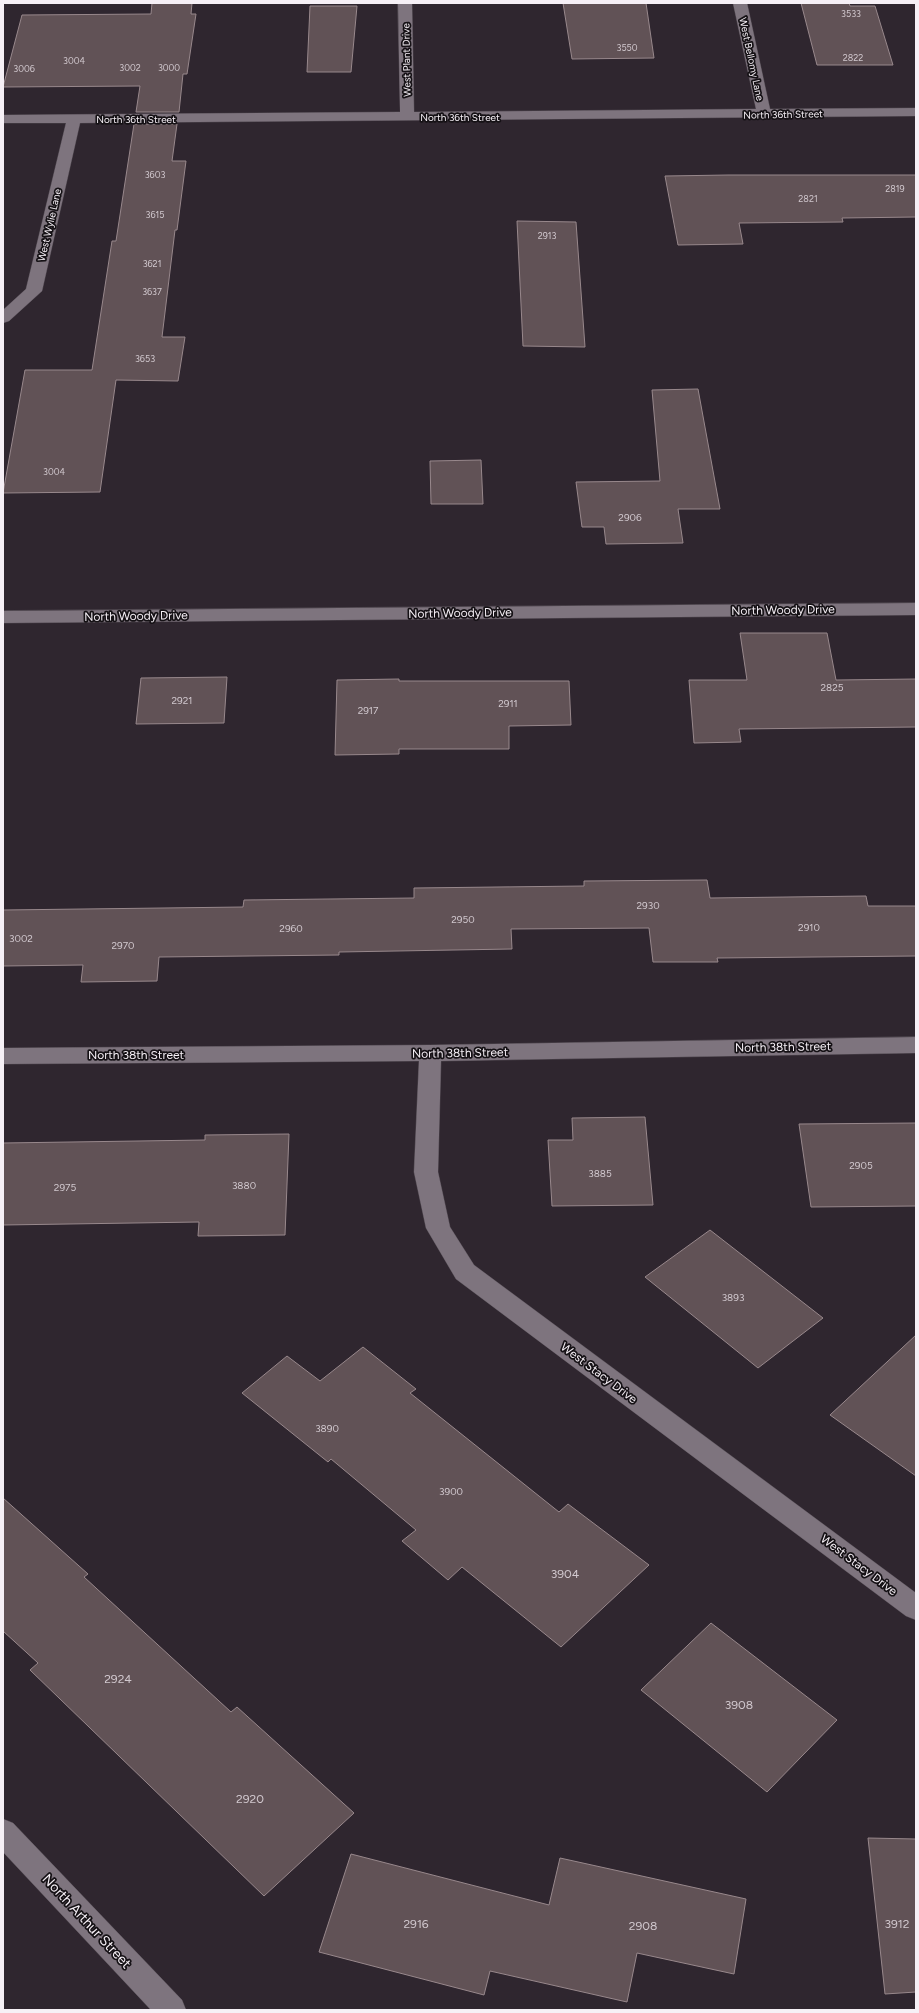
<svg xmlns="http://www.w3.org/2000/svg" width="919" height="2013" font-family="Figtree,sans-serif">
<style>
.building{fill:#615256;stroke:#98888c}
.lines{fill:none;stroke-linecap:round;stroke-linejoin:round}
.minor-casing{stroke:#4d454d;stroke-width:1}
.minor{fill:#7e747e;fill-rule:evenodd}
.labels{text-anchor:middle;stroke-width:3.5;stroke-linejoin:round;paint-order:stroke}
.far-number-label{font-size:9px;fill:#d1c8ce}
.far-street-label{font-size:10px;fill:#f6f0f6;stroke:#151115}
.number-label{font-size:10px;fill:#d1c8ce}
.street-label{font-size:12px;fill:#f6f0f6;stroke:#151115}
.near-number-label{font-size:12px;fill:#d1c8ce}
.near-street-label{font-size:14px;fill:#f6f0f6;stroke:#151115}
</style>
<rect width="100%" height="100%" fill="#2f262f"/>
<!-- building -->
<g class="building">
<polygon points="152,3 192,3 191,14 196,14 187,74 183,74 179,112 136,112 140,86 3,87 22,15 151,14"/>
<polygon points="563,3 646,3 654,58 572,59"/>
<polygon points="801,3 849,3 850,6 875,6 893,65 817,65"/>
<polygon points="310,6 357,6 351,72 307,72"/>
<polygon points="134,124 177,124 172,161 186,161 177,230 175,230 162,337 185,337 178,381 116,380 100,492 3,493 25,370 92,370 112,241 116,241"/>
<polygon points="728,175 916,175 916,217 842,218 843,222 739,223 743,244 678,245 665,176"/>
<polygon points="517,221 576,222 585,347 523,346"/>
<polygon points="698,389 720,509 678,509 683,543 606,544 604,527 582,527 576,482 660,481 652,390"/>
<polygon points="481,460 483,504 431,504 430,461"/>
<polygon points="740,633 827,633 836,680 916,679 916,727 739,729 741,742 694,743 689,680 747,680"/>
<polygon points="227,677 224,723 136,724 141,678"/>
<polygon points="399,679 399,681 569,681 571,725 509,726 509,749 399,749 399,754 335,755 337,680"/>
<polygon points="707,880 710,898 866,896 868,906 916,906 916,956 717,958 718,962 653,962 649,928 511,929 512,949 339,952 339,955 159,957 157,981 81,982 83,965 3,966 3,910 243,907 244,900 414,898 414,888 584,886 584,881"/>
<polygon points="645,1117 653,1205 552,1206 548,1140 573,1140 572,1118"/>
<polygon points="916,1123 916,1206 811,1207 799,1124"/>
<polygon points="289,1134 285,1235 198,1236 199,1222 3,1225 3,1143 205,1140 205,1135"/>
<polygon points="710,1230 823,1318 758,1368 645,1277"/>
<polygon points="916,1335 916,1476 830,1415"/>
<polygon points="363,1347 416,1389 410,1393 559,1512 568,1504 649,1565 561,1647 462,1567 448,1580 402,1541 416,1530 331,1459 328,1462 242,1393 287,1356 320,1381"/>
<polygon points="3,1498 88,1574 84,1577 231,1712 237,1707 354,1813 264,1896 30,1670 38,1663 3,1631"/>
<polygon points="711,1623 837,1720 767,1792 641,1690"/>
<polygon points="868,1838 916,1839 916,1992 885,1994"/>
<polygon points="351,1854 549,1905 560,1858 746,1899 734,1974 637,1953 627,2002 490,1971 484,1995 319,1952"/>
</g>
<g class="lines">
<!-- minor casing -->
<g class="minor-casing">
<g id="minor">
<polygon points="398,3 412,3 414,112 756,109 733,3 747,3 770,109 916,108 916,116 80,123 42,291 9,321 3,323 3,310 26,289 66,123 3,123 3,115 400,112"/>
<polygon points="916,603 916,615 3,623 3,611"/>
<polygon points="916,1037 916,1053 441,1061 438,1172 450,1227 474,1265 916,1593 916,1620 906,1616 456,1279 426,1228 414,1172 419,1061 3,1064 3,1048 430,1045"/>
<polygon points="3,1819 13,1823 182,2000 186,2010 151,2010 3,1852"/>
</g>
</g>
<!-- minor -->
<use href="#minor" class="minor"/>
</g>
<g class="labels">
<!-- far-number labels -->
<g class="far-number-label">
<text x="851" y="17">3533</text>
<text x="627" y="51">3550</text>
<text x="853" y="61">2822</text>
<text x="74" y="64">3004</text>
<text x="130" y="71">3002</text>
<text x="169" y="71">3000</text>
<text x="24" y="72">3006</text>
<text x="155" y="178">3603</text>
<text x="895" y="192">2819</text>
<text x="808" y="202">2821</text>
<text x="155" y="218">3615</text>
<text x="547" y="239">2913</text>
<text x="152" y="267">3621</text>
<text x="152" y="295">3637</text>
<text x="145" y="362">3653</text>
<text x="54" y="475">3004</text>
</g>
<!-- far-street labels -->
<g class="far-street-label">
<text transform="translate(752 59) rotate(78)" y="4">West Bellomy Lane</text>
<text transform="translate(406 60) rotate(-91)" y="4">West Plant Drive</text>
<text transform="translate(783 114) rotate(-1)" y="4">North 36th Street</text>
<text x="460" y="121">North 36th Street</text>
<text x="136" y="123">North 36th Street</text>
<text transform="translate(49 225) rotate(-77)" y="4">West Wylie Lane</text>
</g>
<!-- number labels -->
<g class="number-label">
<text x="630" y="521">2906</text>
<text x="832" y="691">2825</text>
<text x="182" y="704">2921</text>
<text x="508" y="707">2911</text>
<text x="368" y="714">2917</text>
<text x="648" y="909">2930</text>
<text x="463" y="923">2950</text>
<text x="809" y="931">2910</text>
<text x="291" y="932">2960</text>
<text x="21" y="942">3002</text>
<text x="123" y="949">2970</text>
<text x="861" y="1169">2905</text>
<text x="600" y="1177">3885</text>
<text x="244" y="1189">3880</text>
<text x="65" y="1191">2975</text>
<text x="733" y="1301">3893</text>
<text x="327" y="1432">3890</text>
<text x="451" y="1495">3900</text>
</g>
<!-- street labels -->
<g class="street-label">
<text transform="translate(783 610) rotate(-1)" y="4">North Woody Drive</text>
<text transform="translate(460 613) rotate(-1)" y="4">North Woody Drive</text>
<text transform="translate(136 616) rotate(-1)" y="4">North Woody Drive</text>
<text transform="translate(783 1047) rotate(-1)" y="4">North 38th Street</text>
<text transform="translate(460 1053) rotate(-1)" y="4">North 38th Street</text>
<text x="136" y="1059">North 38th Street</text>
<text transform="translate(599 1373) rotate(37)" y="4">West Stacy Drive</text>
<text transform="translate(859 1565) rotate(37)" y="4">West Stacy Drive</text>
</g>
<!-- near-number labels -->
<g class="near-number-label">
<text x="565" y="1578">3904</text>
<text x="118" y="1683">2924</text>
<text x="739" y="1709">3908</text>
<text x="250" y="1803">2920</text>
<text x="416" y="1928">2916</text>
<text x="897" y="1928">3912</text>
<text x="643" y="1930">2908</text>
</g>
<!-- near-street labels -->
<g class="near-street-label">
<text transform="translate(87 1921) rotate(47)" y="5">North Arthur Street</text>
</g>
</g>
<!-- border -->
<rect width="919" height="2013" fill="none" stroke="#f6f0f6" stroke-width="8"/>
</svg>
